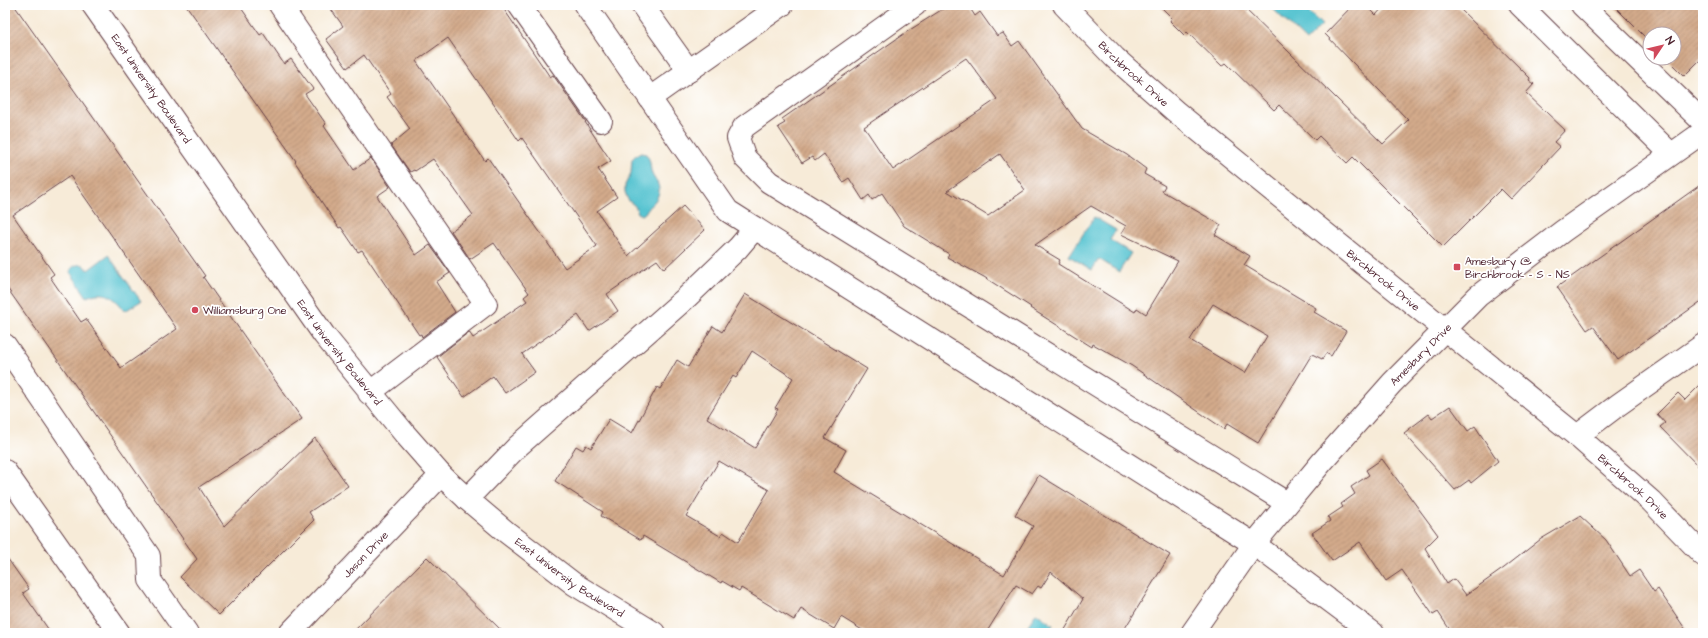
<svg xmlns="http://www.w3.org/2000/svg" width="1708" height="638" font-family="'Architects Daughter',sans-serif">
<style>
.water{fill:#58c4d1;stroke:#51727e}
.building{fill:url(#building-hatch);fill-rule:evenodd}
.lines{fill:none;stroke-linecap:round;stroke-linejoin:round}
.minor-casing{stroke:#643e45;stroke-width:24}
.minor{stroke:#fff;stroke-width:22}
.poi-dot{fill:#d1495b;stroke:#fff;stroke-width:1.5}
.labels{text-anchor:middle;stroke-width:3.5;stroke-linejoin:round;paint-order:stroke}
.street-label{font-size:11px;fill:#4a1f2b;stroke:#fff}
.poi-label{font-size:11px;fill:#4a1f2b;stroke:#fff;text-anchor:start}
</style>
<defs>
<pattern id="building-hatch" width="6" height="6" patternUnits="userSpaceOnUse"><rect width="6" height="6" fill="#d3aa8b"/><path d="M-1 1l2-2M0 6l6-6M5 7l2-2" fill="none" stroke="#ad8a72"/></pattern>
</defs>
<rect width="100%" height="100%" fill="#fff"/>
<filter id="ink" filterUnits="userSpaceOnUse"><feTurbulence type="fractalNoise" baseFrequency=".025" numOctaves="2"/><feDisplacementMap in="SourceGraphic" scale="8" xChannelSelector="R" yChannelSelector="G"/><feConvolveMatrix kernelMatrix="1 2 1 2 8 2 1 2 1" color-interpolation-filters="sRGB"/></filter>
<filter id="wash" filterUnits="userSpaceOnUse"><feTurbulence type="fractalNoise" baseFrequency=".012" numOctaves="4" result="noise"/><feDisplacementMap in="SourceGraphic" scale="16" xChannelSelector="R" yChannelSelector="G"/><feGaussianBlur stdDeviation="0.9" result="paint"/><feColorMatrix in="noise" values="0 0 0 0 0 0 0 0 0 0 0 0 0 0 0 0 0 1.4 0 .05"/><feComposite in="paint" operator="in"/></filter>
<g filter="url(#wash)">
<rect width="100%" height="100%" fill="#f7ebd8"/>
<!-- water -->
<g class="water">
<polygon points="1273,5 1302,5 1322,25 1306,41 1271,7"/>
<path d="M641 153 646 154C652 162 649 165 652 174 653 177 655 179 657 182 662 192 657 200 650 206 646 209 647 213 642 215L638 213 635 206 628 200 625 192V185L631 173 632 159 636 155Z"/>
<polygon points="1094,217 1116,230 1110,240 1131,253 1119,272 1099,259 1092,270 1069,256"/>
<path d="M108 255 141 301 125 311C115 297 104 289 87 297L70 272C72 265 78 264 84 265L88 270Z"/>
<polygon points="1036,613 1053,625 1048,633 1023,633"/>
</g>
<g id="blocks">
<!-- building -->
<g class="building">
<path d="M5 5H14L205 276 203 277 302 419 199 487 224 526 315 438 348 486 309 512 314 520 219 615 180 577 197 559 5 285ZM70 176 177 329 121 368 86 319 81 322 50 277 54 274 13 215Z"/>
<polygon points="186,5 239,5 260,35 263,33 284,64 291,59 313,89 305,94 326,124 324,126 354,170 371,158 390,187 377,196 416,255 430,245 450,273 436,282 455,312 422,337 421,334 419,335 362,250 358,252 341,227 339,228 295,162 296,161"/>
<path d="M328 5H501L550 77 553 75 586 122H585L611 161 598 169 617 197 597 211 628 256 683 206 705 230 664 269 657 260 607 294 618 311 589 331 578 315 522 354 535 372 505 393 493 376 464 397 437 357 469 332 473 338 527 301 524 297 529 293 494 243 470 259 451 231 473 215 433 159 415 171 414 170 410 172 391 145 410 129 387 97 391 94 364 55 347 68 326 39 343 26ZM448 38 519 141 522 138 597 246 565 268 488 158 485 161 416 61Z"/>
<path d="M949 5H968L975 16 980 12 997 36 1003 33 1012 46 1019 41 1082 129 1127 155 1146 169 1144 174 1165 186 1162 191 1221 225 1215 235 1250 256 1244 265 1316 308 1314 312 1346 331 1331 356 1326 353 1322 359 1312 354 1258 443 1227 424 1224 429 1132 366 1093 344 1092 347 1030 308 1031 307 984 277 947 257 949 254 904 226 882 193 872 200 869 195 863 200 849 178 843 182 824 154 815 161 812 157 802 163 778 127 785 123 782 119 905 33ZM966 58 997 99 893 170 864 127ZM1000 154 1025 190 988 216 947 191ZM1091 206 1126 226 1121 234 1178 261 1146 314 1137 308 1135 312 1058 264 1060 260 1035 245ZM1213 304 1267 336 1245 373 1190 340Z"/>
<polygon points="1159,5 1241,5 1383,144 1408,120 1325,34 1353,5 1366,5 1376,15 1385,5 1456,5 1530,78 1529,80 1534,84 1526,93 1565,130 1554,142 1560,147 1511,199 1501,189 1443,247 1353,157 1347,163 1319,136 1315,140 1279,105 1274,110 1226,63 1222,66 1187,32 1184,35 1170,21 1172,18"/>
<polygon points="1613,5 1696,5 1703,12 1703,57 1684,76 1666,58 1674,58 1674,34 1650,34 1650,42"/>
<polygon points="1703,183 1703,300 1618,360 1593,326 1587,330 1557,287"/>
<path d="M745 294 867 369 825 438 846 450 834 472 1004 575 1033 526 1015 515 1039 475 1170 555 1122 633H1063L1083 599 1051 572 1041 588 1038 586 1032 594 1016 585 986 633H867L841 617 834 629 801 609 794 620 741 588 739 591 722 581 721 583 643 536 641 540 601 516 603 512 555 481 576 446 583 450 586 445 591 448 609 419 632 433 657 387 660 389 677 360 688 367 713 326 722 332ZM752 351 793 378 775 408 778 409 755 448 707 418 733 376 736 378ZM719 461 769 490 738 542 723 532 720 536 686 516Z"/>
<polygon points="1703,382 1703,471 1660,427 1665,423 1657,414 1678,393 1685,400"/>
<polygon points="1450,406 1468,431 1475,426 1498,461 1471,483 1469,480 1455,490 1404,433 1429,414 1432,418"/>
<polygon points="1382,459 1438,535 1425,548 1447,584 1454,579 1466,595 1504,568 1541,539 1580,516 1606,540 1630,576 1639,570 1654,592 1658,589 1688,633 1452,633 1438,612 1433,615 1402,570 1386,581 1360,542 1332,561 1312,533 1330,521 1328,517 1343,507 1341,504 1355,494 1351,487 1369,475 1366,470"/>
<polygon points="5,555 29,589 23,593 51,633 5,633"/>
<polygon points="427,557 504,633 352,633"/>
</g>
</g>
</g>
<g filter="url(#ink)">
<use href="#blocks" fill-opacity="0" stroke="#643e45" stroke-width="1"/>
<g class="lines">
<!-- minor casing -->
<g class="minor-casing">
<g id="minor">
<path id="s1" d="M93 5 324 335 404 433 441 475 467 499 505 531 574 584 654 633"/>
<polyline points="280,5 486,304 369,393"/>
<polyline points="519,5 601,121"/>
<polyline points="585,5 728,211 1254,544 1373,633"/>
<polyline points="642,5 689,71"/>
<polyline points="915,5 744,127 738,138 745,158 769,182 1287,503"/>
<path id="s2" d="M1064 5 1115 58 1175 111 1263 183 1577 436 1651 501 1703 555"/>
<polyline points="1520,5 1671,154"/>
<polyline points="1582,5 1703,122"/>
<polyline points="650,98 782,5"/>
<polyline points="5,345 149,556 150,580 187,633"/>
<polyline points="1577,436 1618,405 1703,345"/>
<polyline points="5,471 119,633"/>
<polyline points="467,499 517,447 687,297 738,248 755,228"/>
<path id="s3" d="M290 633 441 475"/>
<path id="s4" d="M1192 633 1254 544 1322 462 1392 383 1478 296 1563 231 1703 132"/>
</g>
</g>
<!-- minor -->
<use href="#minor" class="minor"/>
</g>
</g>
<!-- markers -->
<g class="poi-dot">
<rect x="1453" y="263" width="8" height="8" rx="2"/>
<circle cx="195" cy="310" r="4"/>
</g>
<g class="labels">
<!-- street labels -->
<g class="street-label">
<text dy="4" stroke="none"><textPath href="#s2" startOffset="98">Birchbrook Drive</textPath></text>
<text dy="4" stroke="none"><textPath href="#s1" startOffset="102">East University Boulevard</textPath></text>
<text dy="4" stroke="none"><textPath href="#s2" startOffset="422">Birchbrook Drive</textPath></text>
<text dy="4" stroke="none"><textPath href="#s1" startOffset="426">East University Boulevard</textPath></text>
<text dy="4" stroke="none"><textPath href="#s4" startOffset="361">Amesbury Drive</textPath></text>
<text dy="4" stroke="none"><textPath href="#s2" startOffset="746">Birchbrook Drive</textPath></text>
<text dy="4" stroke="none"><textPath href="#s3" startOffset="109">Jason Drive</textPath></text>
<text dy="4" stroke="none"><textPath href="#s1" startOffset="750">East University Boulevard</textPath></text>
</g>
<!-- poi labels -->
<g class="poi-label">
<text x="1465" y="265">Amesbury @<tspan x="1465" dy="13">Birchbrook - S - NS</tspan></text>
<text x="203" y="314">Williamsburg One</text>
</g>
</g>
<!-- margin -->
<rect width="1708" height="638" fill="none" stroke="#fff" stroke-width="20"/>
<!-- north arrow -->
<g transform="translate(1662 46) rotate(55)"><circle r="19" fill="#ffffff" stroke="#b7a5aa"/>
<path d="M0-3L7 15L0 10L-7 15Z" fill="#d1495b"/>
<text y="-6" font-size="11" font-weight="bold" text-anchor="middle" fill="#4a1f2b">N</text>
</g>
</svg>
